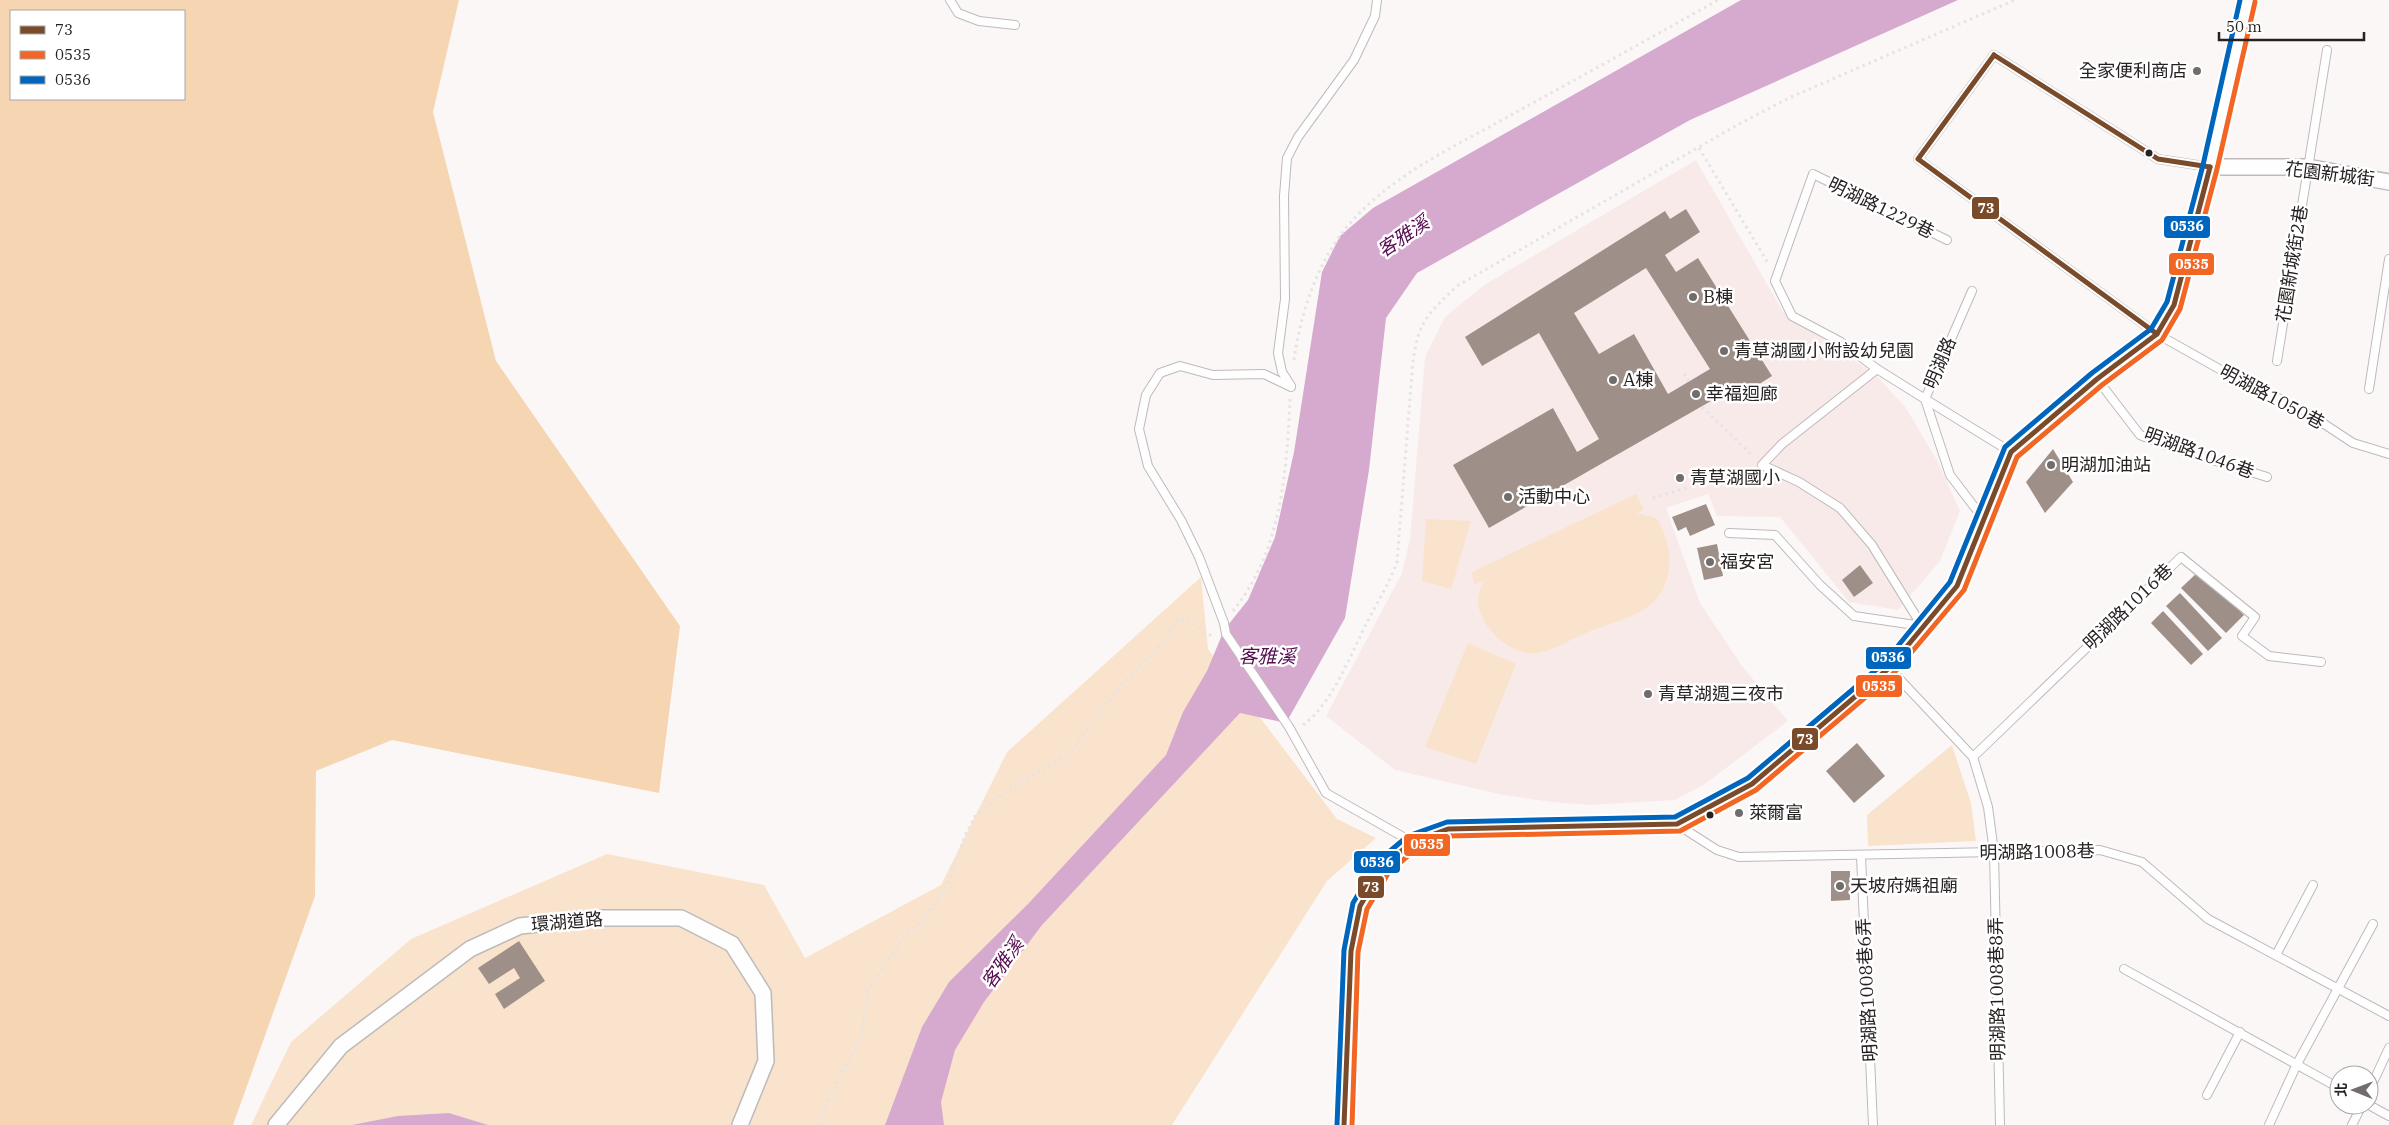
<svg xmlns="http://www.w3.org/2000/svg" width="2389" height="1125" font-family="'IBM Plex Serif','Noto Sans TC',serif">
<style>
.built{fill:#f8eae9}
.green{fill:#fae3cc}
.forest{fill:#f6d5b3;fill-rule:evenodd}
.water{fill:#d6aace}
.building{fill:#9e9089;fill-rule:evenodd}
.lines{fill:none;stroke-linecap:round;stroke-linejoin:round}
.service-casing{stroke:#bfbaba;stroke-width:10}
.minor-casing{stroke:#bfbaba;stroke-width:18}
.tertiary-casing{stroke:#bfbaba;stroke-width:21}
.path{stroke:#e5e3e3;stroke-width:3;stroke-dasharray:2.5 4;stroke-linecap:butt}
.service{stroke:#fffefe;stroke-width:8}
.minor{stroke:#fffefe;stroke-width:15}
.tertiary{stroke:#fffefe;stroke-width:19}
.bus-1-casing{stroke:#fff;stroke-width:9}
.bus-2-casing{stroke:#fff;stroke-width:9}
.bus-3-casing{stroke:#fff;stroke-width:9}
.bus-1{stroke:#7a4b2a;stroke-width:5}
.bus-2{stroke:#f26522;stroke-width:5}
.bus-3{stroke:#0065bd;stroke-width:5}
.poi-dot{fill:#716d6c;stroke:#fff;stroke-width:2}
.bus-dot{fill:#262221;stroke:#fff;stroke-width:2}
.labels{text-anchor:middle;stroke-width:5;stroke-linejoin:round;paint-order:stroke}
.poi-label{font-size:18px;fill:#262221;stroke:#fff;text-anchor:start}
.street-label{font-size:18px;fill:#262221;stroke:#fff}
.water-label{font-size:19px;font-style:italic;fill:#570c51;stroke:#fff}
.line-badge{stroke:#fff;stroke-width:2}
.badge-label{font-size:14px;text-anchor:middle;font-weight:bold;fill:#fff}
</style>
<rect width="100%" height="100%" fill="#fcf7f7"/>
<!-- built -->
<polygon class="built" points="1696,160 1783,312 1876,375 1906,408 1938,462 1960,511 1940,561 1898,610 1849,602 1780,517 1717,516 1708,494 1666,508 1700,603 1742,666 1788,721 1705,784 1675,800 1589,805 1551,802 1503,795 1395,770 1326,716 1402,573 1410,539 1425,357 1445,317 1484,285"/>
<!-- green -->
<g class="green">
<path d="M1636 494 1644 510 1637 513 1656 518C1675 546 1676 588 1645 609 1628 620 1604 625 1586 633 1572 639 1550 652 1536 653 1510 656 1477 625 1478 599 1478 593 1482 586 1484 580L1474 585 1472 572Z"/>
<polygon points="1426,519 1471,521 1451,589 1422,581"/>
<polygon points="1201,577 1208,649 1337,819 1376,838 1327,881 1172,1125 251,1125 291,1042 411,939 607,854 764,885 805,958 941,885 1007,752"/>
<polygon points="1468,643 1516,664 1476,764 1425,747"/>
<polygon points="1952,745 1971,803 1976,841 1868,846 1867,815"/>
</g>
<!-- forest -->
<path class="forest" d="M0 0H459L433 112 496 361 680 626 659 793 392 740 316 771 315 896 233 1125H0ZM11 11H184V99H11Z"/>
<!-- water -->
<g class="water">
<polygon points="1741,0 1958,0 1690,120 1417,273 1386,318 1369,470 1345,618 1286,723 1240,713 1042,925 984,1002 955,1050 941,1102 944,1125 885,1125 922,1027 949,982 1028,904 1166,755 1183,712 1207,671 1224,630 1248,600 1275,537 1294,452 1322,272 1340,236 1373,208"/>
<polygon points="449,1113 488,1125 352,1125 398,1116"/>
</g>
<!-- building -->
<g class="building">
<path d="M1686 209 1700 232 1665 255 1676 272 1698 258 1772 376 1731 402 1725 393 1489 528 1453 465 1553 408 1577 452 1599 439 1539 333 1482 366 1465 337 1665 211 1670 219ZM1646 268 1710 369 1668 394 1634 334 1599 354 1574 313Z"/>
<polygon points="2053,449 2073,482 2045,513 2026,482"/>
<polygon points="1706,504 1715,525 1690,536 1686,527 1678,531 1672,517"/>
<polygon points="1717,544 1723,576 1704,580 1697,548"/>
<polygon points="1860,565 1873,583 1854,597 1842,580"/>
<polygon points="2200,570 2244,615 2226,633 2181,588"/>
<polygon points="2180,593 2222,638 2208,651 2166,606"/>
<polygon points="2163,611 2203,654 2191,665 2151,623"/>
<polygon points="1857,743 1885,776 1854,803 1826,771"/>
<polygon points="1831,871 1850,871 1850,900 1831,901"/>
<polygon points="519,941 545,981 504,1009 495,994 520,978 514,968 489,984 478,968"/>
</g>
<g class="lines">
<!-- service casing -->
<g class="service-casing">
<g id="service">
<polyline points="950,0 958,13 979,21 1015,25"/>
<polyline points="2210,167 2158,159 1994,55 1918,159 2157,334 2230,375 2303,410 2353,443 2389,454"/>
<polyline points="1947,240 1813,174 1775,281 1792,316 1841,342 1877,369 1925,399 1950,475 1982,517"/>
<polyline points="1972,291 1925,399 2011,452"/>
<polyline points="2277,361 2327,50"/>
<polyline points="1877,369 1782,444 1762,465 1799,482 1840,508 1872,545 1922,626"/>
<polyline points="2097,379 2140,435 2165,445 2267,477"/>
<polyline points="1291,386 1282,372 1278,353 1285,299 1284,196 1287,158 1298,137 1354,60 1375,16 1377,0"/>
<polyline points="1291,387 1264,374 1213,375 1180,366 1160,373 1146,395 1139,429 1148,466 1181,520 1199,557 1224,623 1226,634 1289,727 1326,793 1412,842"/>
<polyline points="2369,389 2389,259"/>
<polyline points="1729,533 1775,535 1820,585 1854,616 1922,626"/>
<polyline points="1889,668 1973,757 1988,807 1994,852 2000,1125"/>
<polyline points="1973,757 2181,557 2255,617 2242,636 2269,656 2321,662"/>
<polyline points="1678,825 1717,850 1739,857 2100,850 2142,862 2208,919 2389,1016"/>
<polyline points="1861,856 1873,1125"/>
<polyline points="2276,955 2313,885"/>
<polyline points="2124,969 2339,1088"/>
<polyline points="2369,1091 2389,1048"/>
<polyline points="2207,1095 2240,1032"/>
<polyline points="2369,1105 2389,1116"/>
<polyline points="2269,1125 2297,1064 2373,924"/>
<polyline points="2352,1125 2362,1105"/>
</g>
</g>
<!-- minor casing -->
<g class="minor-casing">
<g id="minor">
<polyline points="2210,167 2307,167 2389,182"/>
<polyline points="276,1125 341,1046 470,949 520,926 595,918 681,918 732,944 763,993 766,1061 740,1125"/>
</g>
</g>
<!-- tertiary casing -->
<g class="tertiary-casing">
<polyline id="tertiary" points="1344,1125 1351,951 1360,906 1383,867 1412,842 1448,829 1677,824 1752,784 1889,668 1957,586 2011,452 2097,379 2157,334 2174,305 2210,167 2248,0"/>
</g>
<!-- path -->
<g class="path">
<polyline points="1699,148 1768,263"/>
<path d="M1294 360C1300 317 1314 273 1339 237 1383 177 1457 146 1520 110 1586 74 1652 37 1718 0"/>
<polyline points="1684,374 1689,381"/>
<polyline points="1702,407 1753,456"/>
<polyline points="1653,498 1751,468"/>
<path d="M1233 611C1281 552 1287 472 1290 399"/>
<path d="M1303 725C1331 705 1351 655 1366 624 1377 603 1389 584 1397 562L1413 361C1419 320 1428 314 1457 286L1739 124 1791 97 2015 0"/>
<polyline points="818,1125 836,1084 861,1038 868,991 906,934 923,921 948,884 965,836 976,814 1008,790 1070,753 1120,686 1166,639 1179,618 1196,625 1207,635 1213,635"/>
</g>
<!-- service -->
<use href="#service" class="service"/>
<!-- minor -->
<use href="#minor" class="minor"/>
<!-- tertiary -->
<use href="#tertiary" class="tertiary"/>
<!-- bus-1 casing -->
<g class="bus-1-casing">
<g id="bus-1">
<polyline points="1994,55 1918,159 2157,334"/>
<polyline points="1994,55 2158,159 2210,167"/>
<polyline points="1344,1125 1351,951 1360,906 1383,867 1412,842 1448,829 1677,824 1752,784 1889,668 1957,586 2011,452 2097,379 2157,334 2174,305 2210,167"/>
</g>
</g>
<!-- bus-2 casing -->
<g class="bus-2-casing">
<polyline id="bus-2" points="1352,1125 1358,952 1367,909 1389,872 1416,849 1449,836 1680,831 1756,790 1894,673 1964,590 2017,457 2102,385 2162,340 2180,309 2217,169 2255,2"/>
</g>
<!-- bus-3 casing -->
<g class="bus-3-casing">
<polyline id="bus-3" points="1337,1125 1344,950 1353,903 1378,861 1408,836 1447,822 1675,817 1748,778 1884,663 1950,582 2005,447 2092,373 2151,329 2167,302 2203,165 2240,0"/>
</g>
<!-- bus-1 -->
<use href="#bus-1" class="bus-1"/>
<!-- bus-2 -->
<use href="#bus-2" class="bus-2"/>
<!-- bus-3 -->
<use href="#bus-3" class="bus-3"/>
</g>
<!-- markers -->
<g class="poi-dot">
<circle cx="2197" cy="71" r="5"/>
<circle cx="1693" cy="297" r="5"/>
<circle cx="1724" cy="351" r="5"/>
<circle cx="1613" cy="380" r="5"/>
<circle cx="1696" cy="394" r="5"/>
<circle cx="2051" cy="465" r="5"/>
<circle cx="1680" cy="478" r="5"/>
<circle cx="1508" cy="497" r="5"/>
<circle cx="1710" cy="562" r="5"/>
<circle cx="1648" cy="694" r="5"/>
<circle cx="1739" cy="813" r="5"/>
<circle cx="1840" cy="886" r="5"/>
</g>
<g class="bus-dot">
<circle cx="2149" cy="153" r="4.5"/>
<circle cx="1710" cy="815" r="4.5"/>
</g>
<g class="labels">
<!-- poi labels -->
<g class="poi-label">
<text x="2187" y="77" text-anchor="end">全家便利商店</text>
<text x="1703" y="303">B棟</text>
<text x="1734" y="357">青草湖國小附設幼兒園</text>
<text x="1623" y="386">A棟</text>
<text x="1706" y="400">幸福迴廊</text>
<text x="2061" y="471">明湖加油站</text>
<text x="1690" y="484">青草湖國小</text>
<text x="1518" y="503">活動中心</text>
<text x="1720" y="568">福安宮</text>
<text x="1658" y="700">青草湖週三夜市</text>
<text x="1749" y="819">萊爾富</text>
<text x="1850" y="892">天坡府媽祖廟</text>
</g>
<!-- street labels -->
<g class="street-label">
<text transform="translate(2330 174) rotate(7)" y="6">花園新城街</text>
<text transform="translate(1881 208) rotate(26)" y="6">明湖路1229巷</text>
<text transform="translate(2292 264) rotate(-81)" y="6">花園新城街2巷</text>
<text transform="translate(1940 363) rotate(-67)" y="6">明湖路</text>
<text transform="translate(2272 397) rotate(28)" y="6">明湖路1050巷</text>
<text transform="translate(2199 453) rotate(20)" y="6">明湖路1046巷</text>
<text transform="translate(2128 607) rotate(-44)" y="6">明湖路1016巷</text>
<text transform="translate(2037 852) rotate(-1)" y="6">明湖路1008巷</text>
<text transform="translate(567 922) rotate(-5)" y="6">環湖道路</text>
<text transform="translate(1997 989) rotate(-91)" y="6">明湖路1008巷8弄</text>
<text transform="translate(1867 990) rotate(-93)" y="6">明湖路1008巷6弄</text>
</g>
<!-- water labels -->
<g class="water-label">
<text transform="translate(1403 236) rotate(-34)" y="7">客雅溪</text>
<text x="1267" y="663">客雅溪</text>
<text transform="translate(1002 963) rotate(-55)" y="7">客雅溪</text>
</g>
</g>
<g class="line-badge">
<rect x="1971" y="196" width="29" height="24" rx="5" fill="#7a4b2a"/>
<rect x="2163" y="215" width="48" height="24" rx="5" fill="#0065bd"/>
<rect x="2168" y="252" width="47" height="24" rx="5" fill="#f26522"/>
<rect x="1865" y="646" width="47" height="24" rx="5" fill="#0065bd"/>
<rect x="1855" y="674" width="48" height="24" rx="5" fill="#f26522"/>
<rect x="1791" y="727" width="28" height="24" rx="5" fill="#7a4b2a"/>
<rect x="1403" y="833" width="48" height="24" rx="5" fill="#f26522"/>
<rect x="1353" y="850" width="48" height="24" rx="5" fill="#0065bd"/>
<rect x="1357" y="875" width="28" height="24" rx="5" fill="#7a4b2a"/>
</g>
<g class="badge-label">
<text x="1986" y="213">73</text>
<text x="2187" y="231">0536</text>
<text x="2192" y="269">0535</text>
<text x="1888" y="662">0536</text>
<text x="1879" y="691">0535</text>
<text x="1805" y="744">73</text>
<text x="1427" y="849">0535</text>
<text x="1377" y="867">0536</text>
<text x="1371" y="892">73</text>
</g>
<!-- legend -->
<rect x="10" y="10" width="175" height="90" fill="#ffffff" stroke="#a8a7a6"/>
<rect x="20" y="26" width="25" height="8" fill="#7a4b2a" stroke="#a8a7a6"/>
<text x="55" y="35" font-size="15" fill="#262221">73</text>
<rect x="20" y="51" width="25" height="8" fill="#f26522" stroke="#a8a7a6"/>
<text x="55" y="60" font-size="15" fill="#262221">0535</text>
<rect x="20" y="76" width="25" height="8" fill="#0065bd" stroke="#a8a7a6"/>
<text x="55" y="85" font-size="15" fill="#262221">0536</text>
<!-- north arrow -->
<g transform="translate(2354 1090) rotate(271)"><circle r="24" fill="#ffffff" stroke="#a8a7a6"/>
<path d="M0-4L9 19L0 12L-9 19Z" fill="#716d6c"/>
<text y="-8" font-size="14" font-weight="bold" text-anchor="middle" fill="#262221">北</text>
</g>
<!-- scale -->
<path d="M2219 32v8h145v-8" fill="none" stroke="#262221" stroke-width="2.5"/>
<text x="2226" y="32" font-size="15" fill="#262221" stroke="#ffffff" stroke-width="4" paint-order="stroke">50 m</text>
</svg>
